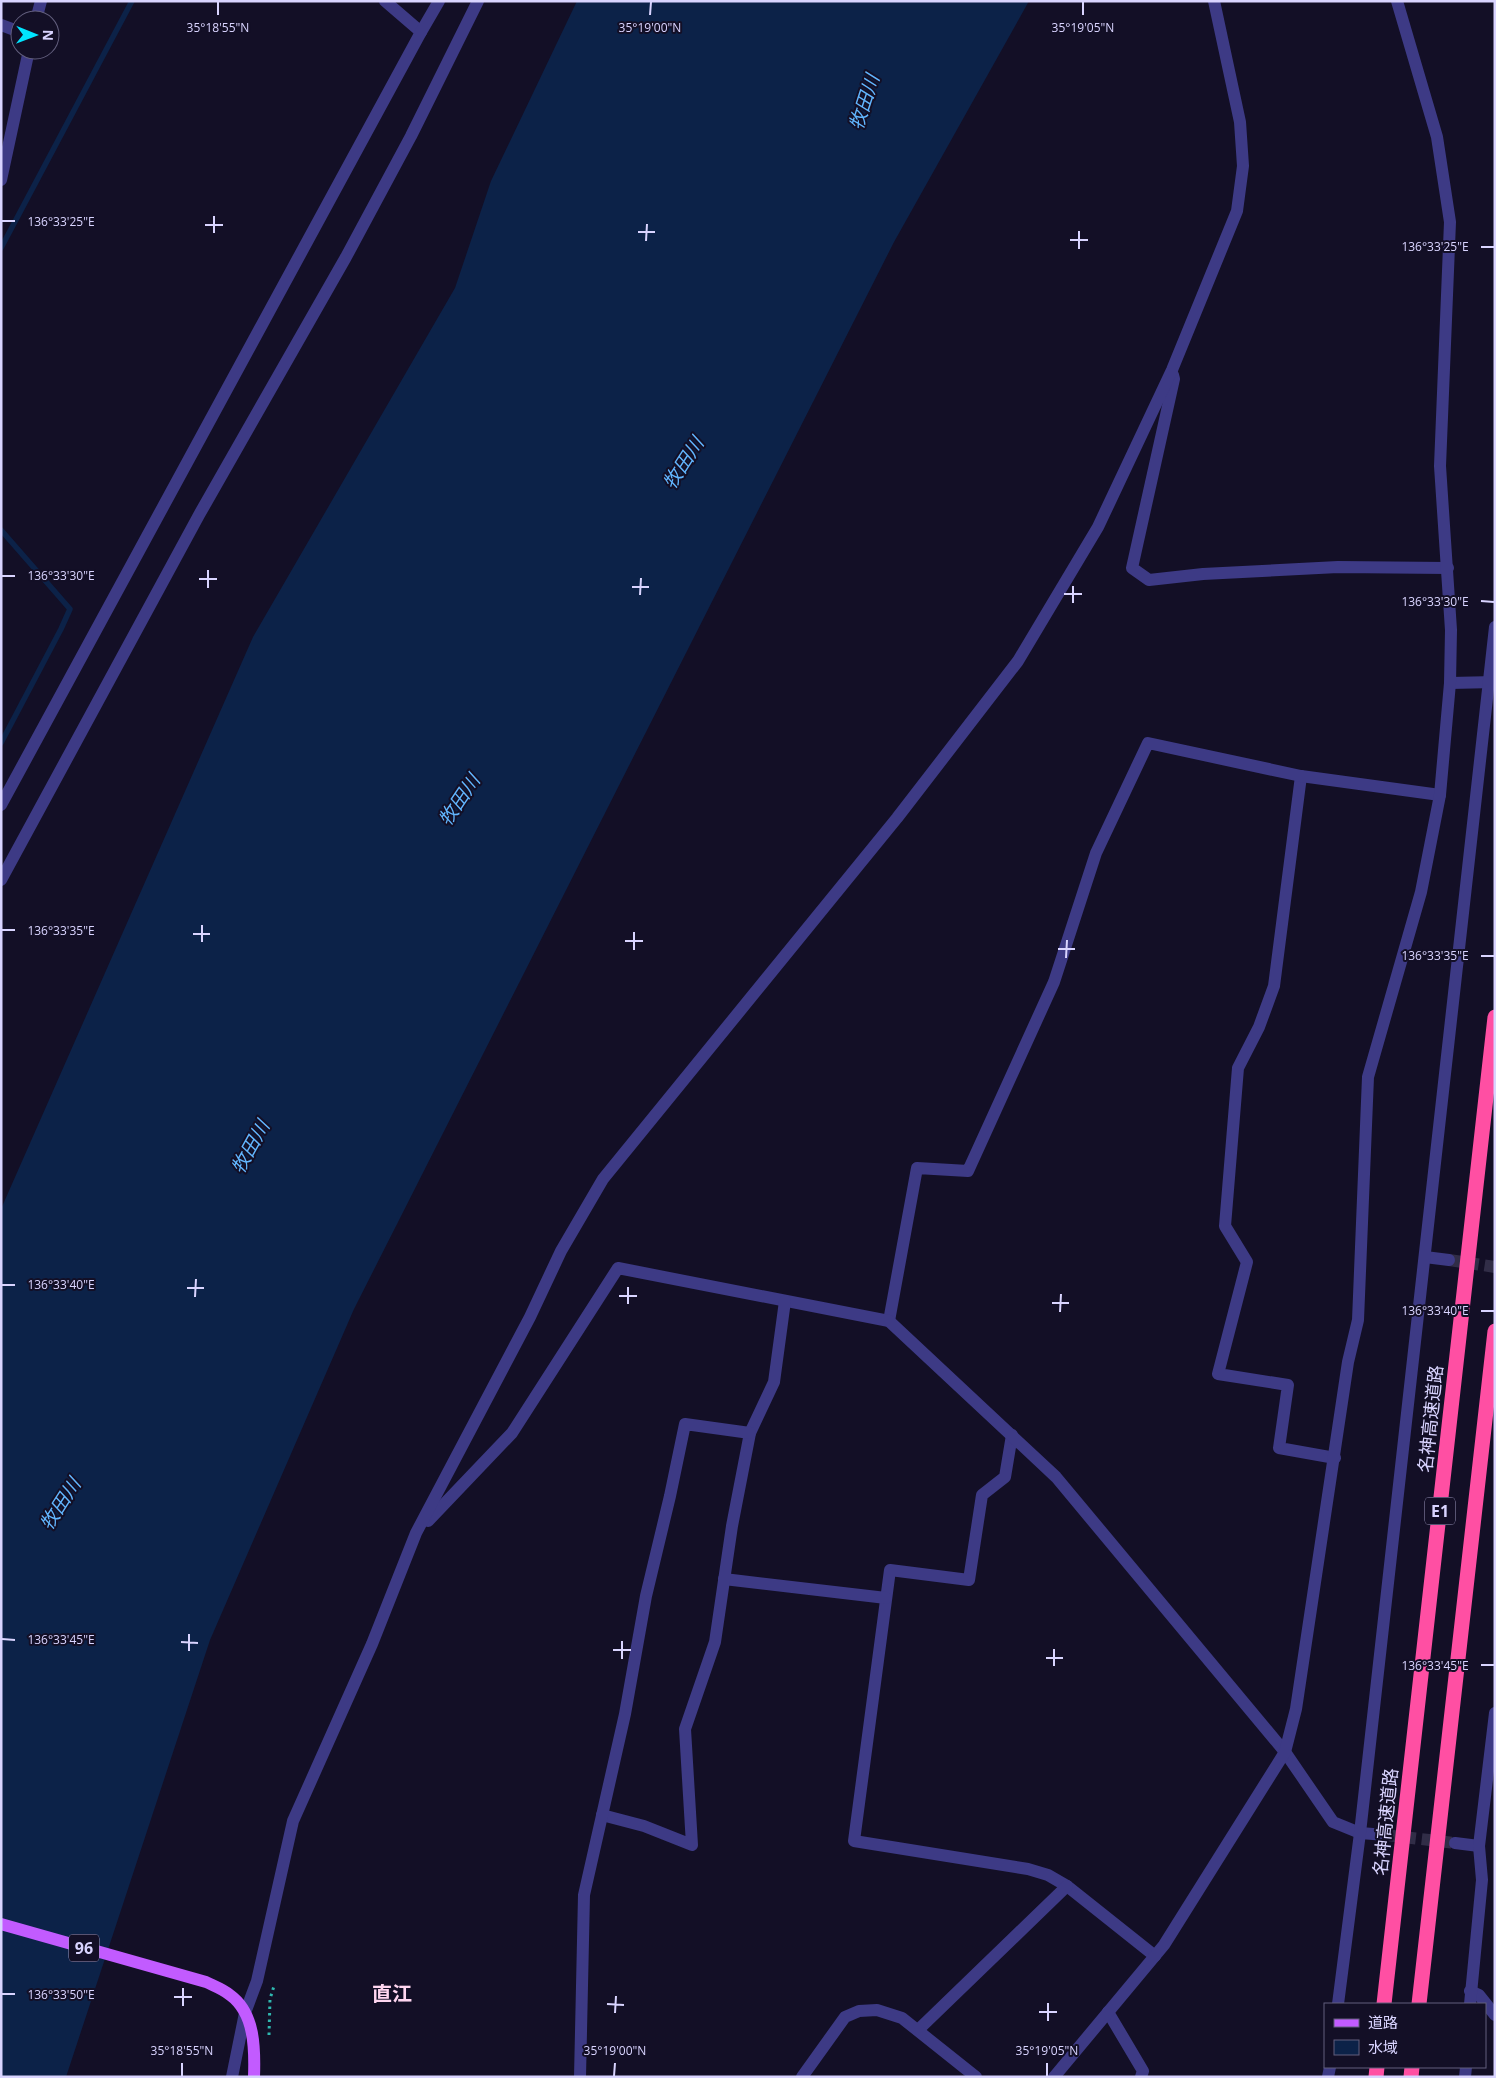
<svg xmlns="http://www.w3.org/2000/svg" width="1496" height="2078" font-family="'Open Sans','Noto Sans JP',sans-serif">
<style>
.water{fill:#0c2248}
.lines{fill:none;stroke-linecap:round;stroke-linejoin:round}
.stream{stroke:#0c2248;stroke-width:5.5}
.minor-tunnel{stroke:#312d47;stroke-width:12;stroke-dasharray:12 6;stroke-linecap:butt}
.path{stroke:#2fb8b0;stroke-width:3;stroke-dasharray:2.5 4;stroke-linecap:butt}
.minor{stroke:#3d3a85;stroke-width:12}
.major{stroke:#c25bff;stroke-width:12}
.highway{stroke:#ff4fa3;stroke-width:15}
.ticks{fill:none;stroke:#d9d4ff;stroke-width:2}
.labels{text-anchor:middle;stroke-width:4;stroke-linejoin:round;paint-order:stroke}
.shield{fill:#130f26;stroke:#9e99be;stroke-width:1}
.shield-label{font-size:16px;font-weight:bold;fill:#d9d4ff}
.street-label{font-size:18px;fill:#d9d4ff;stroke:#130f26}
.water-label{font-size:19px;font-style:italic;fill:#62b6ff;stroke:#130f26}
.quarter-label{font-size:20px;font-weight:bold;fill:#ffd6f0;stroke:#130f26}
.ticks-label{font-size:12px;text-anchor:middle;fill:#d9d4ff;stroke:#130f26;stroke-width:4;stroke-linejoin:round;paint-order:stroke}
</style>
<rect width="100%" height="100%" fill="#130f26"/>
<!-- water -->
<polygon class="water" points="577,1 1029,1 894,242 354,1309 210,1640 66,2077 1,2077 1,1209 253,637 455,288 491,181"/>
<g class="lines">
<!-- stream -->
<g class="stream">
<polyline points="1,248 132,1"/>
<polyline points="1,530 70,609 61,629 1,743"/>
</g>
<!-- minor-tunnel -->
<g class="minor-tunnel">
<polyline points="1449,1260 1495,1267"/>
<polyline points="1386,1835 1455,1843"/>
</g>
<!-- path -->
<polyline class="path" points="269,2035 270,1999 274,1986"/>
<!-- minor -->
<g class="minor">
<polyline points="385,1 421,32"/>
<polyline points="36,20 41,1"/>
<polyline points="1,25 20,32"/>
<polyline points="1,180 29,50"/>
<polyline points="1173,375 1174,379 1132,568 1149,580 1203,574 1338,567 1448,568"/>
<polyline points="1450,683 1495,682"/>
<polyline points="1301,776 1274,986 1259,1027 1238,1068 1225,1226 1247,1262 1218,1374 1288,1385 1279,1448 1335,1458"/>
<polyline points="1,805 421,32 439,1"/>
<polyline points="1,880 199,515 346,257 411,136 478,1"/>
<polyline points="1425,1257 1449,1260"/>
<polyline points="889,1321 917,1168 968,1171 1054,982 1096,853 1148,743 1301,776 1440,795"/>
<polyline points="1012,1435 1005,1477 982,1495 969,1580 890,1570 854,1841 1028,1869 1048,1875 1067,1886 1155,1956"/>
<polyline points="428,1521 512,1433 618,1268 889,1321 1056,1477 1285,1752 1333,1822 1360,1833 1386,1835"/>
<polyline points="724,1579 886,1598"/>
<polyline points="602,1815 644,1826 692,1845 685,1729 715,1642 732,1526 750,1433 774,1382 785,1301"/>
<polyline points="1455,1843 1479,1846"/>
<polyline points="1470,1991 1479,1995 1495,2015"/>
<polyline points="1338,2004 1360,1833 1495,627"/>
<polyline points="1470,2004 1482,1880 1479,1846 1495,1713"/>
<polyline points="1108,2012 1143,2071 1141,2077"/>
<polyline points="918,2030 1067,1886"/>
<polyline points="232,2077 245,2013 257,1981 293,1821 372,1644 416,1533 530,1317 561,1251 603,1179 897,818 1018,661 1098,527 1172,370 1237,211 1243,166 1240,122 1214,1"/>
<polyline points="580,2077 584,1895 625,1714 646,1596 670,1496 685,1424 750,1433"/>
<polyline points="802,2077 845,2017 859,2011 877,2010 902,2018 976,2077"/>
<polyline points="1054,2077 1164,1945 1285,1752 1296,1709 1348,1362 1358,1320 1368,1077 1421,892 1440,795 1450,683 1451,630 1440,466 1450,222 1437,137 1397,1"/>
<polyline points="1328,2077 1330,2067"/>
<polyline points="1465,2077 1466,2067"/>
</g>
<!-- major -->
<path class="major" d="M1 1924 206 1982C214 1986 223 1989 230 1995 255 2013 255 2049 254 2077"/>
<!-- highway -->
<g class="highway">
<polyline points="1384,2004 1495,1017"/>
<polyline points="1419,2004 1495,1331"/>
<polyline points="1376,2077 1377,2067"/>
<polyline points="1411,2077 1412,2067"/>
</g>
</g>
<!-- ticks -->
<path class="ticks" d="M218 15V2M650 15 651 2M1083 15V2M2 221H15M205 225H223M638 232H655M214 233V216M1070 240H1088M646 241 647 224M1481 247H1494M1079 249V231M2 576H15M199 579H217M632 587H649M208 588V570M1064 594H1082M640 595 641 578M1481 601 1494 602M1073 603V586M2 930H15M193 934H210M625 941H643M202 942V925M1058 949H1075M634 950V932M1481 956H1494M1066 958 1067 940M2 1285H15M187 1288H204M619 1296H637M195 1297 196 1279M1052 1303H1069M628 1304V1287M1481 1311H1494M1060 1312 1061 1294M2 1639 15 1640M181 1642 198 1643M613 1650H631M189 1651V1634M1046 1658H1063M622 1659V1641M1481 1665H1494M1054 1666V1649M2 1994H15M174 1997H192M607 2004 624 2005M183 2006V1988M1039 2012H1057M615 2013 616 1996M1048 2021V2003M182 2076V2063M614 2076 615 2063M1047 2076V2063"/>
<g class="labels">
<!-- shield labels -->
<g class="shield">
<rect x="1425" y="1497.5" width="30" height="27" rx="4"/>
<rect x="69" y="1934.5" width="30" height="27" rx="4"/>
</g>
<g class="shield-label">
<text x="1440" y="1517">E1</text>
<text x="84" y="1954">96</text>
</g>
<!-- street labels -->
<g class="street-label">
<text transform="translate(1431 1419) rotate(-84)" y="6">名神高速道路</text>
<text transform="translate(1386 1822) rotate(-84)" y="6">名神高速道路</text>
</g>
<!-- water labels -->
<g class="water-label">
<text transform="translate(864 102) rotate(-72)" y="7">牧田川</text>
<text transform="translate(683 463) rotate(-57)" y="7">牧田川</text>
<text transform="translate(459 800) rotate(-56)" y="7">牧田川</text>
<text transform="translate(250 1147) rotate(-61)" y="7">牧田川</text>
<text transform="translate(60 1504) rotate(-57)" y="7">牧田川</text>
</g>
<!-- quarter labels -->
<g class="quarter-label">
<text x="392" y="2001">直江</text>
</g>
</g>
<g class="ticks-label">
<text x="218" y="32">35°18'55"N</text>
<text x="650" y="32">35°19'00"N</text>
<text x="1083" y="32">35°19'05"N</text>
<text x="61" y="226">136°33'25"E</text>
<text x="1435" y="251">136°33'25"E</text>
<text x="61" y="580">136°33'30"E</text>
<text x="1435" y="606">136°33'30"E</text>
<text x="61" y="935">136°33'35"E</text>
<text x="1435" y="960">136°33'35"E</text>
<text x="61" y="1289">136°33'40"E</text>
<text x="1435" y="1315">136°33'40"E</text>
<text x="61" y="1644">136°33'45"E</text>
<text x="1435" y="1670">136°33'45"E</text>
<text x="61" y="1999">136°33'50"E</text>
<text x="182" y="2055">35°18'55"N</text>
<text x="615" y="2055">35°19'00"N</text>
<text x="1047" y="2055">35°19'05"N</text>
</g>
<!-- border -->
<rect width="1496" height="2078" fill="none" stroke="#d9d4ff" stroke-width="5"/>
<!-- legend -->
<rect x="1324" y="2003" width="162" height="65" fill="#130f26" stroke="#625e7d"/>
<rect x="1334" y="2019" width="25" height="8" fill="#c25bff" stroke="#625e7d"/>
<text x="1368" y="2028" font-size="15" fill="#d9d4ff">道路</text>
<rect x="1334" y="2040" width="25" height="15" fill="#0c2248" stroke="#625e7d"/>
<text x="1368" y="2053" font-size="15" fill="#d9d4ff">水域</text>
<!-- north arrow -->
<g transform="translate(35 35) rotate(91)"><circle r="24" fill="#130f26" stroke="#625e7d"/>
<path d="M0-4L9 19L0 12L-9 19Z" fill="#00e5ff"/>
<text y="-8" font-size="14" font-weight="bold" text-anchor="middle" fill="#d9d4ff">N</text>
</g>
</svg>
